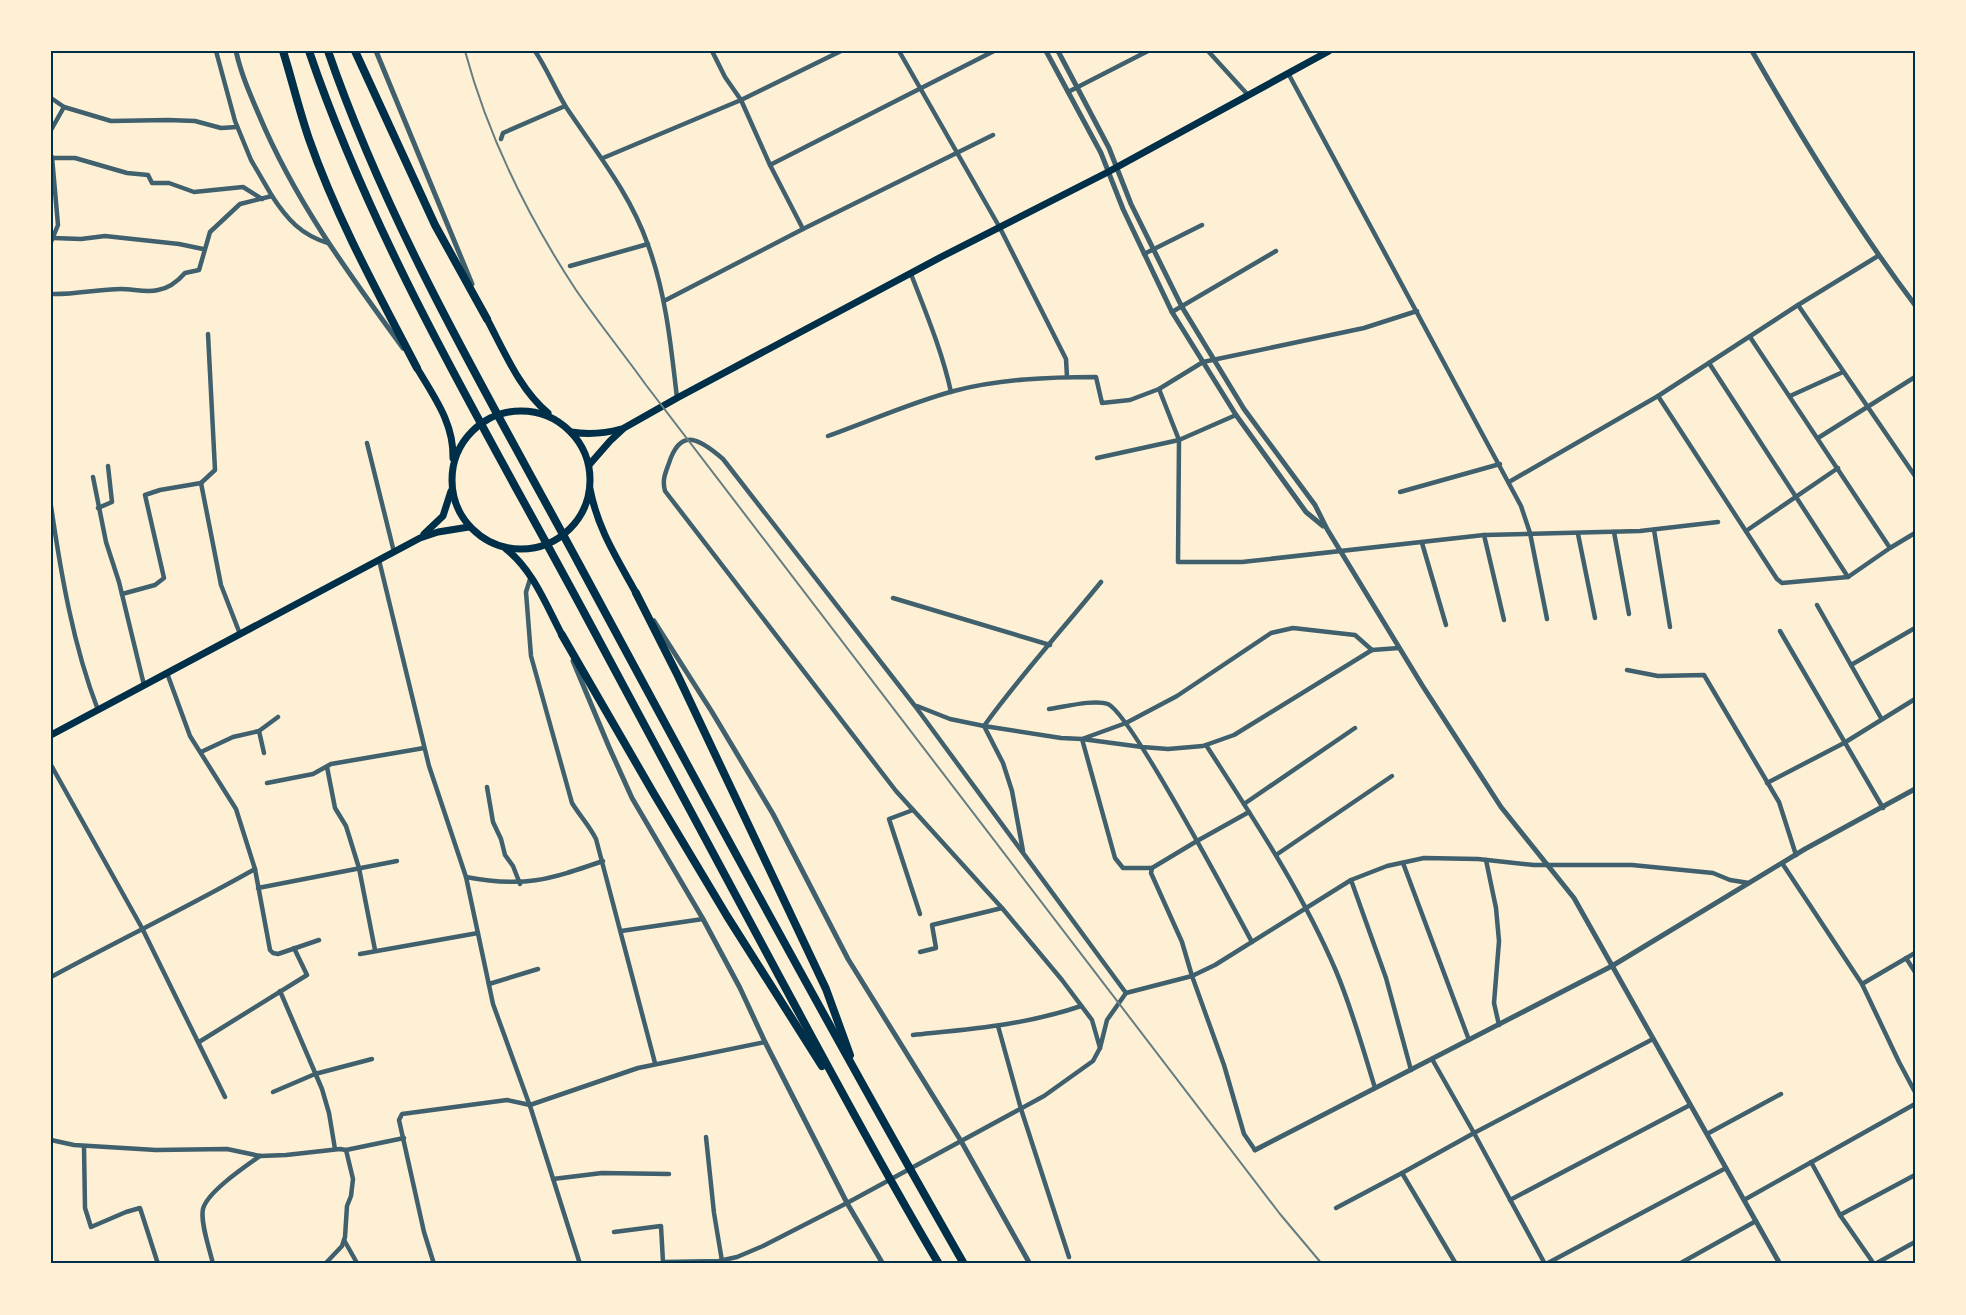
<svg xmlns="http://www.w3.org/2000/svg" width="1966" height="1315" font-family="'Roboto Condensed',sans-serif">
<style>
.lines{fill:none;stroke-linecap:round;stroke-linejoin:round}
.minor{stroke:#3f606c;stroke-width:4.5}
.tertiary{stroke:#3f606c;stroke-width:5}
.primary{stroke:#003049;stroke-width:7}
.motorway{stroke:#003049;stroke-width:8}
.rail{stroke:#657d81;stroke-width:2}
.neatline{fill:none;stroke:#003049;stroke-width:2}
</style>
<rect width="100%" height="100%" fill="#fdf0d5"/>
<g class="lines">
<!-- minor -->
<g class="minor">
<polyline points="216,51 235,121 251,160 272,196"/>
<path d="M535 51C547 69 555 89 566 107 596 152 630 193 648 245 666 294 671 346 677 398"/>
<polyline points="712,51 725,77 741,100 770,165 803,229"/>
<polyline points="899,51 1000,228 1066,359 1067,377"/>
<polyline points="1208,51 1248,95"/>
<polyline points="1288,73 1521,506 1530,533 1547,619"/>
<polyline points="1068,92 1148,51"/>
<polyline points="51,98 64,107 111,121 168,120 195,121 221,128 237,127"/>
<polyline points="51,130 64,107"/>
<polyline points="501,139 503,133 565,106"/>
<polyline points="52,158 75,158 127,173 148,175 152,183 169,183 194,192 243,187 262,199"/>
<polyline points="603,158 741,100 841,51"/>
<polyline points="770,165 994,51"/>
<polyline points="53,238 81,239 105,236 179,244 203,249"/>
<polyline points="51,242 58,225 52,157"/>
<polyline points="1144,254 1202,225"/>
<polyline points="570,266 648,244"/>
<path d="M911 274C926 313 942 351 951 392"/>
<path d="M51 294C74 295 98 289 121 289 133 289 147 293 158 290 170 288 178 281 185 273L199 270 210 232 240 204 272 196C287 219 301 235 328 243"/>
<polyline points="664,301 803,229 993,135"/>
<polyline points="1798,305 1915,476"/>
<polyline points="1172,312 1276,251"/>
<polyline points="1750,337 1890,548"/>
<polyline points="1709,363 1848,577"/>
<polyline points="1159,389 1179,440 1178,562 1242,562 1484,535 1640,531 1718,522"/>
<polyline points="1658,396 1777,579 1782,583 1848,577 1890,548 1915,533"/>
<polyline points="1790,396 1843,372"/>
<path d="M828 436C868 422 912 402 954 391 1000 379 1049 377 1096 377L1102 403 1130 400 1159 389 1203 362 1364 328 1417 311"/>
<polyline points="1818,438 1915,377"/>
<polyline points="367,443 394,552"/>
<polyline points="1097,458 1179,440 1236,415"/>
<polyline points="93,477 106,542 119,582 144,685"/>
<polyline points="1509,482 1658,396 1798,305 1878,256"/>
<polyline points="201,483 215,470 208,334"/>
<polyline points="1400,492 1500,464"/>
<path d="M51 506C61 574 73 645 98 710"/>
<polyline points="98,508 112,502 108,466"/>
<polyline points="1654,530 1670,627"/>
<polyline points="1746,531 1838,468"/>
<polyline points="1614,532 1629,614"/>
<polyline points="1578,534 1595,618"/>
<polyline points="1484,535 1504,620"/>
<polyline points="1422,543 1446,625"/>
<polyline points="379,560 429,766 466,877 493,1004 531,1109 580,1264"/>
<path d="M531 576 526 592 531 656 572 803C580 816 589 825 596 839L655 1063"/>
<polyline points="122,594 155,585 164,578 145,495 160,490 201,483 221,585 240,634"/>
<polyline points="893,598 1050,645"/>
<polyline points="1817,605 1881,718"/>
<polyline points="1780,631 1883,808"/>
<polyline points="1851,665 1915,628"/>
<polyline points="1627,670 1658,676 1704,675 1779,802 1796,855"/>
<polyline points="167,673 190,736 236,809 255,869 270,950 273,953 278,954 319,940"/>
<polyline points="917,706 950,719 984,726 1061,738 1082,739 1142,747 1168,749 1203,746 1234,735 1372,650 1399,648"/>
<path d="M1049 709C1064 707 1094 699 1108 704 1132 715 1233 907 1252 942"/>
<polyline points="259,731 264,753"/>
<path d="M1206 745C1253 818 1302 891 1336 971 1352 1009 1363 1049 1375 1088"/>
<polyline points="201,752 233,737 259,731 278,717"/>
<polyline points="51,765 142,928 225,1097"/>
<polyline points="327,767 335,808 346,826 359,868 375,950"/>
<polyline points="267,783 313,774 331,764 424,748"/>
<polyline points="1767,783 1844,743 1915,699"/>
<polyline points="487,787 493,822 501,839 505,855 513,866 520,884"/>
<polyline points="1244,804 1355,728"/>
<polyline points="913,810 889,819 920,914"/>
<polyline points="1249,812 1197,841 1152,868 1123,868 1115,858 1082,739 1126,723 1177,696 1271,633 1293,628 1355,635 1372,650"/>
<path d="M1023 851 1012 791 1003 763 984 726C1020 676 1062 630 1101 582"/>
<polyline points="1276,855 1392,776"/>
<polyline points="1486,860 1496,908 1499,941 1494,1003 1499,1025"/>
<polyline points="1403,863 1469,1040"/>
<polyline points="1782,863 1862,984 1899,1062 1915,1092"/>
<polyline points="1152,868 1151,873 1182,942 1192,976 1224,1065 1244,1134 1255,1150"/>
<path d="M466 877C524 888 548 880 603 861"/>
<polyline points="1351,880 1386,978 1411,1070"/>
<polyline points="258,888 397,861"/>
<polyline points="621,931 703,919"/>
<polyline points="920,952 936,948 932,925 1002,908"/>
<polyline points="360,954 478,933"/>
<polyline points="1906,958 1915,972"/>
<path d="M51 977C119 940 188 907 255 869"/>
<polyline points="489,984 538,969"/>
<polyline points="1862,984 1915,953"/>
<polyline points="280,991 322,1089 329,1113 335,1149"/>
<polyline points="998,1026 1021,1109 1069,1257"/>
<path d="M913 1035C970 1029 1026 1025 1081 1006"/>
<polyline points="199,1042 307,975 294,948"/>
<path d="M1100 1048 1092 1020 1062 980 1002 908 896 791 665 491C662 480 665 474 669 463 681 426 701 440 723 459L915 706 1126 993"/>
<polyline points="1432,1059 1474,1133 1545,1264"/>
<polyline points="273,1092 315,1074 372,1059"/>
<polyline points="1707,1134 1781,1094"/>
<polyline points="706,1137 714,1213 722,1261"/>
<polyline points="51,1140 74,1145 156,1150 227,1149 260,1156 286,1155 340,1149 346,1150 404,1138"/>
<polyline points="84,1146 85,1208 91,1227 126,1212 140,1208 158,1264"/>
<polyline points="1811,1162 1840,1215 1874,1264"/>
<polyline points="553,1179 602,1173 669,1174"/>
<polyline points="1510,1200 1690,1105"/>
<polyline points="1744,1200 1915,1104"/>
<polyline points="1336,1208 1402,1173"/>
<polyline points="1840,1215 1915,1175"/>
<polyline points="614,1232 661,1226 663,1262 719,1261 737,1257 763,1246 847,1203 1044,1096 1093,1061 1100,1048 1107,1020 1126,993 1192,976 1215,965 1351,880 1387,866 1424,858 1478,859 1534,865 1632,865 1713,873 1730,880 1749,883"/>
<polyline points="344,1240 357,1263 373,1264"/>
<path d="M213 1264C210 1250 200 1223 203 1209 207 1192 246 1166 260 1156"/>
<polyline points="325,1264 342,1246 345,1237 347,1206 351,1196 353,1179 346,1150"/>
<polyline points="434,1264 424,1232 399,1120 402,1114 507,1100 530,1105 638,1068 765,1042"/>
<polyline points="1456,1264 1402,1173 1474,1133 1653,1039"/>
<polyline points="1546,1264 1726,1168"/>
<polyline points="1679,1264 1756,1221"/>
<polyline points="1875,1264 1915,1242"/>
</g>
<!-- tertiary -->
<g class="tertiary">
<path d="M236 51C241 74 250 94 259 115 295 201 349 274 403 348"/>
<polyline points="376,51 472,284"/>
<polyline points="1046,51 1101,153 1123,209 1172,312 1236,415 1306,512 1323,526"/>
<polyline points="1058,51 1109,148 1131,204 1182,307 1244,409 1315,505 1327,529 1422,685 1501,807 1574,898 1780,1264"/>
<path d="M1752 51C1802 139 1854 224 1915 305"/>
<polyline points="654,621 712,712 773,814 848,959 961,1141 1030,1264"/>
<polyline points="573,661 609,747 632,798 703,919 740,988 765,1042 847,1203 883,1264"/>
<polyline points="1255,1150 1612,966 1805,849 1915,789"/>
</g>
<!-- primary -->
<g class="primary">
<path d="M487 319C504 351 520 390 548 413"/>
<path d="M417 368C434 397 454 423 453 458"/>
<circle cx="521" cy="480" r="69"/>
<path d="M571 432C589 435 603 434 621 429"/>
<polyline points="589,465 610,441 624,428 677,398 943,256 1108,172 1329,51"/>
<path d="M590 489C598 530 617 558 636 593"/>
<polyline points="424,534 443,516 451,491"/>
<path d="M506 549C533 570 546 605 562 635"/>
<polyline points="51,735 420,538 438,532 469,527"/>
</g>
<!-- motorway -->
<g class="motorway">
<path d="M283 51C292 80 299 110 309 139 337 219 378 293 417 368"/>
<path d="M309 51C377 251 488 433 587 618 651 737 715 856 779 976 831 1072 883 1170 939 1264"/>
<path d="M328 51C390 231 489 397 579 564 705 798 832 1033 964 1264"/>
<polyline points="355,51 435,225 487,319"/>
<polyline points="636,593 678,676 826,989 850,1055"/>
<polyline points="562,635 654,794 727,916 822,1066"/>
</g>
<!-- rail -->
<path class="rail" d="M465 51C488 136 528 217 576 290 598 322 623 353 646 385L1280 1214 1322 1264"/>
</g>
<!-- border -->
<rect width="1966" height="1315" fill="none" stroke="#fdf0d5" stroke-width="105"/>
<rect x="52" y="52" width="1862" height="1210" class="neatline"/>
</svg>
